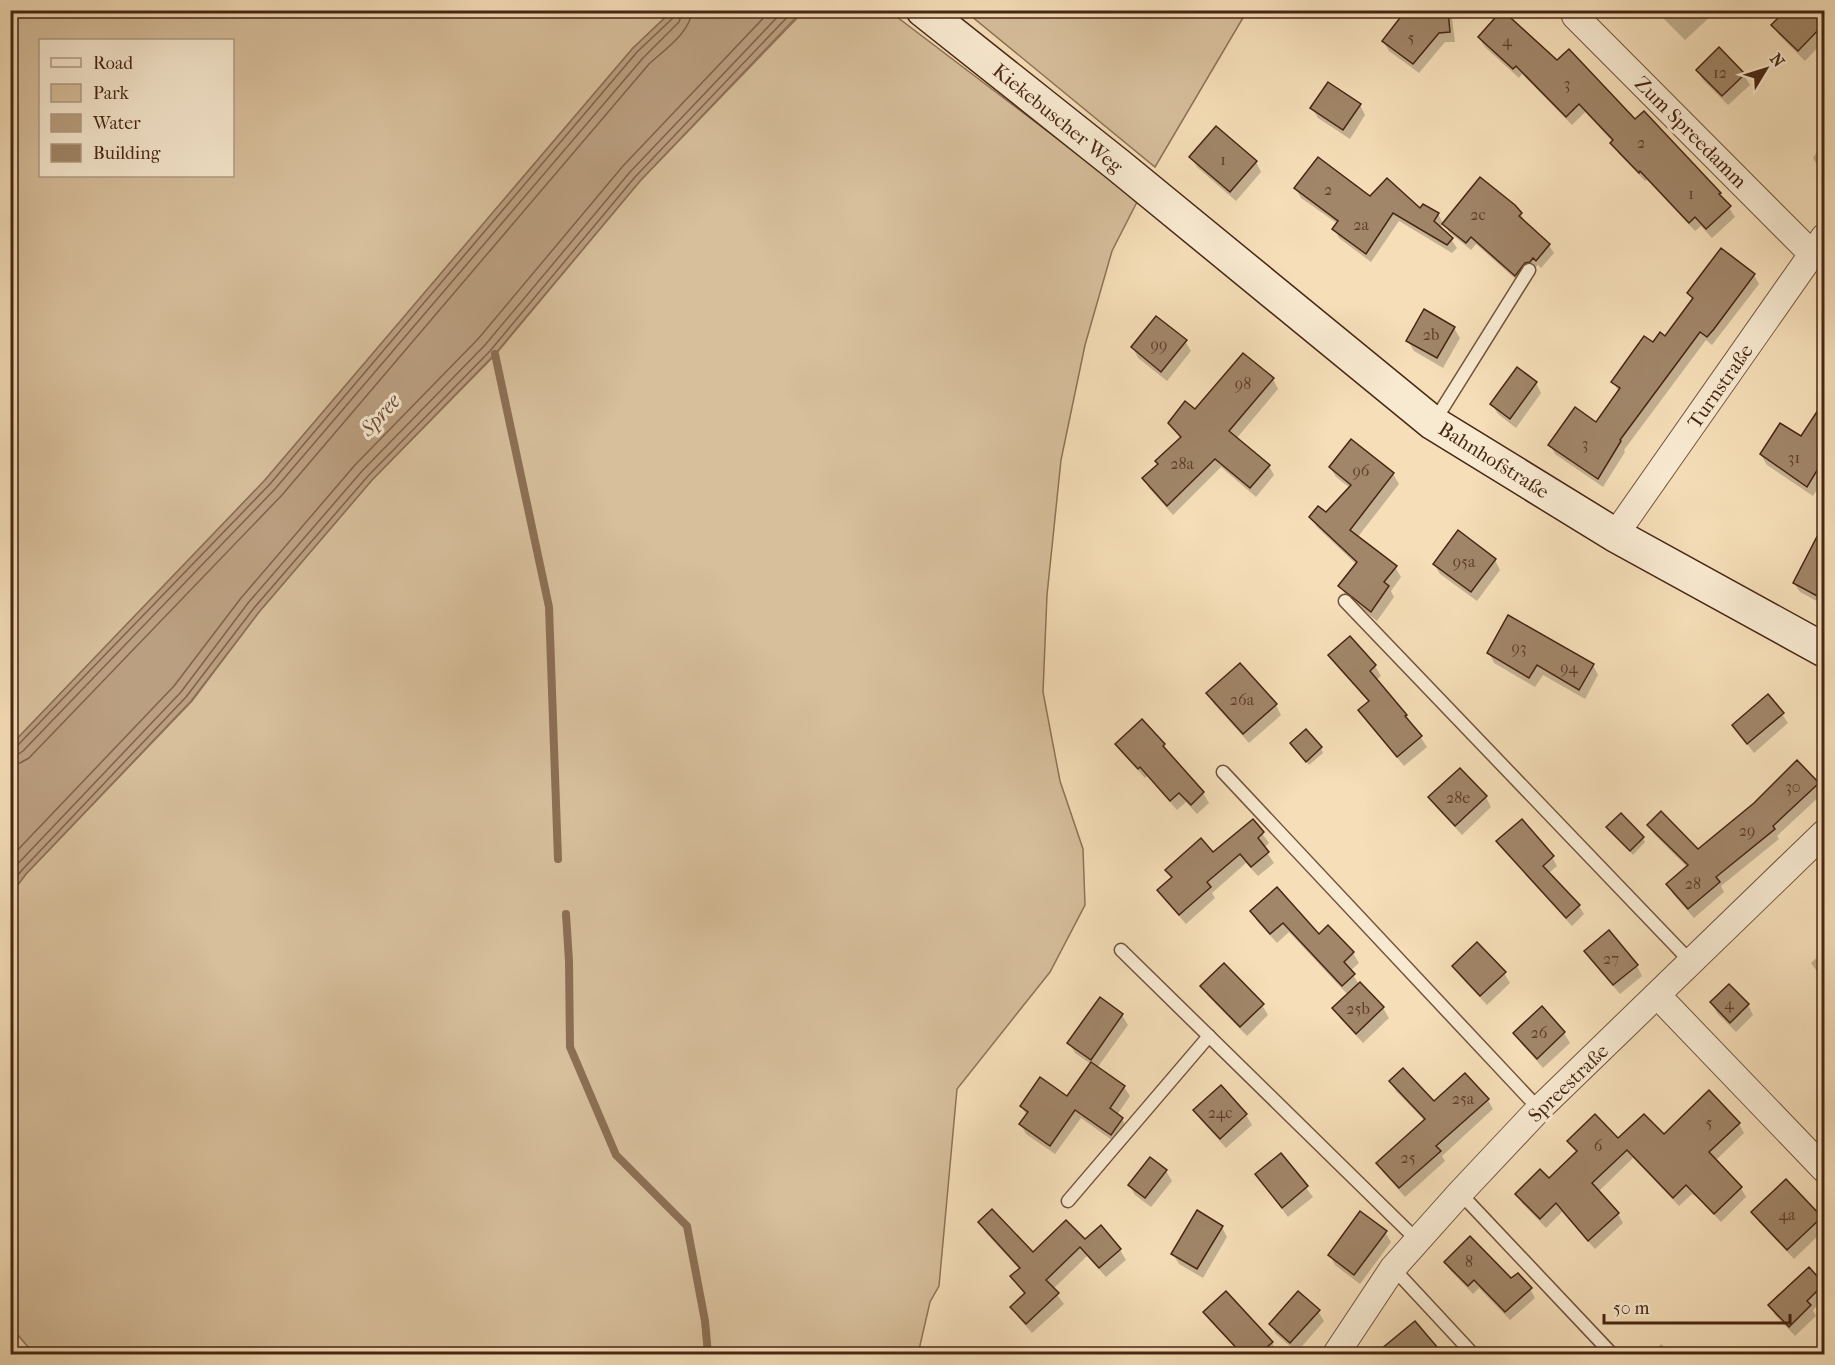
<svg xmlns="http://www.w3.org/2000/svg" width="1835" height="1365" font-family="'IM FELL French Canon',serif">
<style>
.green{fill:#d7bf9c;stroke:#8f7258;stroke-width:1.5;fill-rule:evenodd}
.water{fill:#ba9f80;stroke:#8c6f54;stroke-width:1.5}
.shadow{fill:#0003}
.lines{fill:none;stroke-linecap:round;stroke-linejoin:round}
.shore{stroke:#80624a;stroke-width:1.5}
.stream{stroke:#8c6f54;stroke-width:8}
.building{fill:#a18669;stroke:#472613;stroke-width:1.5}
.service-casing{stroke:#72543c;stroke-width:15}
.minor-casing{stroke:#72543c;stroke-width:28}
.secondary-casing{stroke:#472613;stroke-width:36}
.service{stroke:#f8ead1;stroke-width:12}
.minor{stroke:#f8ead1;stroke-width:26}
.secondary{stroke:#f8ead1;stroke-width:33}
.labels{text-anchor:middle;stroke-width:6;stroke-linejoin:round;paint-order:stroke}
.number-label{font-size:16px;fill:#5e3e28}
.street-label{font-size:20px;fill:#472613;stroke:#f8ead1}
.water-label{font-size:21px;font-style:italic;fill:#6a4a34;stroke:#f8ead1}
</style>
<rect width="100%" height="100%" fill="#f5deb8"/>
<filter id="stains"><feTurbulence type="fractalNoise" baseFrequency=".00333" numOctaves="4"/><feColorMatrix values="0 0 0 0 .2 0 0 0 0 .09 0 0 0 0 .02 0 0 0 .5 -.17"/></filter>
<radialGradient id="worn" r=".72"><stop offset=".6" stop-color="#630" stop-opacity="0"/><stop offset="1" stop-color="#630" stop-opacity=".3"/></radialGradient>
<!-- green -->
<g class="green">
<path d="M11 11H672L633 48 265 480 11 745ZM40 40H232V176H40Z"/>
<polygon points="804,11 889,11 1138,200 1112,251 1085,345 1061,460 1047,595 1043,692 1060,781 1083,849 1085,905 1050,972 957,1089 939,1286 930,1302 918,1354 34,1354 11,1327 10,894 26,874 192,701 259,612 372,480 495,355 640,181"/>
<polygon points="965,11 1247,11 1155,167"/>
</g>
<!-- water -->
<polygon class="water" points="672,11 802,11 640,181 495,354 372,480 259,612 191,701 26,874 11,894 11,745 265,480 633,48"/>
<!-- shadow -->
<g class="shadow">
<polygon points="1393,10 1451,10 1455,42 1445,42 1419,73 1389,51 1383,41 1402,18"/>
<polygon points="1659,10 1706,10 1710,17 1685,40 1663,18"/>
<polygon points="1788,10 1812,10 1811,12 1824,26 1824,41 1805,61 1779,35 1773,25"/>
<polygon points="1479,38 1557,62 1635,122 1644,113 1720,194 1735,217 1712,238 1701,226 1695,231 1647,180 1645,181 1618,153 1613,142 1585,112 1572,125 1522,74 1519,78 1485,47"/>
<polygon points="1697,70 1744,75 1750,85 1728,105 1703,80"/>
<polygon points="1360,105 1365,115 1350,139 1318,118 1312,108"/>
<polygon points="1824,141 1824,172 1819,168 1813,158"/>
<polygon points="1191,157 1256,162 1261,172 1236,201 1197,167"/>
<polygon points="1296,189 1421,211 1424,206 1438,214 1443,223 1440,229 1451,239 1457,248 1452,253 1399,221 1371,262 1339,238 1334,229 1338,224 1301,198"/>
<polygon points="1521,214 1525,222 1549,245 1554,253 1541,268 1538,265 1520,283 1476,244 1471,250 1449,232 1444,224"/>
<polygon points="1754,275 1759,284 1712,345 1706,340 1624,450 1625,452 1603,487 1555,454 1550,445 1596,425 1619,392 1613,382 1653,344 1666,338 1693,301 1689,294"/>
<polygon points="1454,328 1460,338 1443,368 1414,351 1408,341"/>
<polygon points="1185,341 1191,351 1167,381 1138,358 1133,348"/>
<polygon points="1273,379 1278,389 1236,439 1269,466 1274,475 1256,497 1221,467 1173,515 1149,488 1144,479 1159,465 1181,439 1169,423"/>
<polygon points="1536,383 1541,393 1516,428 1498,414 1492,404"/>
<polygon points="1815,418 1824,424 1824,479 1813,496 1767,465 1761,455 1802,438"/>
<polygon points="1330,467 1393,474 1399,484 1357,538 1395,567 1401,577 1391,591 1394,597 1377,621 1346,596 1340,586 1357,565 1317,527 1311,517 1326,514 1350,488 1336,477"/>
<polygon points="1816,542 1824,546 1824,605 1800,592 1794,583"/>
<polygon points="1495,560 1500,570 1477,601 1440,574 1434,564"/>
<polygon points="1350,638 1375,666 1381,676 1376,680 1406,715 1427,747 1404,766 1366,720 1360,711 1369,702 1336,665 1330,655"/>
<polygon points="1489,653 1593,665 1598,675 1585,699 1543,675 1535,687 1494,663"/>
<polygon points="1208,694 1276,705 1281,715 1249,743 1214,704"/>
<polygon points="1782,714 1788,723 1754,753 1733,726"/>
<polygon points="1142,721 1164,745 1169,756 1203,793 1209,803 1197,814 1186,802 1177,810 1147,776 1145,778 1123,754 1117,744"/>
<polygon points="1292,744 1321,748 1323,753 1309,765"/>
<polygon points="1817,784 1823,793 1777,836 1779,839 1721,886 1724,892 1694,918 1673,894 1668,884 1688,868 1654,834 1649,825 1698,851"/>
<polygon points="1430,797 1486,797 1491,807 1462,835 1436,807"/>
<polygon points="1253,821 1269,843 1264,848 1274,863 1258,876 1246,863 1212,893 1215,898 1186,924 1165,900 1159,890 1172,879 1167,870 1213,854"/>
<polygon points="1611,832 1643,838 1645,842 1633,855"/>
<polygon points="1498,842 1552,857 1557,866 1548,874 1579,906 1584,914 1572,926 1503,850"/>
<polygon points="1252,911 1319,936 1328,927 1353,953 1359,963 1350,971 1359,984 1383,1008 1389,1018 1363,1043 1340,1018 1334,1008 1348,995 1289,932 1277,943 1257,921"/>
<polygon points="1824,951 1824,981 1811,963"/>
<polygon points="1586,952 1637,966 1642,976 1620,994 1592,961"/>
<polygon points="1454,966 1504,973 1510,983 1487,1005 1460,976"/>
<polygon points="1202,986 1262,1005 1268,1015 1247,1036 1208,996"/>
<polygon points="1100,999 1122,1015 1128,1025 1097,1068 1124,1087 1130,1096 1117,1115 1122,1119 1127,1128 1116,1143 1081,1118 1055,1154 1026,1134 1021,1125 1027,1116 1021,1106 1067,1098 1091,1064 1075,1053 1069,1043"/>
<polygon points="1712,1003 1748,1005 1753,1015 1736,1032 1717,1013"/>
<polygon points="1515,1033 1564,1033 1570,1043 1543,1068 1521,1043"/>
<polygon points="1391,1082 1434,1103 1488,1100 1493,1109 1442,1156 1445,1161 1405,1197 1383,1172 1378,1163 1425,1121 1396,1091"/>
<polygon points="1195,1110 1246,1115 1252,1125 1226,1148 1201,1120"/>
<polygon points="1739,1124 1744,1133 1715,1161 1741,1188 1746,1197 1721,1222 1698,1198 1692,1194 1679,1206 1633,1158 1598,1192 1618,1214 1623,1223 1595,1249 1562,1212 1546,1228 1522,1203 1517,1194 1549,1180 1577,1153 1569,1141 1664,1136"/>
<polygon points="1281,1155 1313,1197 1288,1217 1256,1174"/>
<polygon points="1166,1171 1172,1181 1151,1207 1135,1195 1129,1185"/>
<polygon points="1753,1212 1821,1218 1824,1225 1824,1230 1794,1259 1759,1222"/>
<polygon points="980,1223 1033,1255 1085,1241 1120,1250 1126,1260 1106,1277 1087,1256 1053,1289 1064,1304 1032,1333 1018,1317 1012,1307 1025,1295 1012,1277 1020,1270 986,1233"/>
<polygon points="1222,1227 1227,1237 1203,1278 1179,1264 1173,1254"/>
<polygon points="1385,1232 1391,1242 1360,1284 1335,1265 1330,1255"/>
<polygon points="1445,1262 1511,1280 1530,1289 1535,1298 1510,1320 1479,1288 1473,1294 1450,1270"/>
<polygon points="1808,1269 1824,1287 1824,1299 1813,1310 1816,1316 1795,1336 1775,1315 1770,1305"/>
<polygon points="1226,1293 1272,1343 1278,1353 1276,1354 1241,1354 1211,1322 1205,1312"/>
<polygon points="1318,1311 1324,1321 1297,1352 1276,1334 1271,1324"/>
<polygon points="1415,1324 1441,1354 1391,1354 1387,1347"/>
<polygon points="1661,1344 1672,1354 1650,1354"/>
</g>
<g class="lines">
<!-- shore -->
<g class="shore">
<polyline points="10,748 17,746 270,484 637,52 674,17 676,10"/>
<polyline points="10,756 17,755 23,751 275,489 643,58 679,22 683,10"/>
<path d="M10 765 20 763 29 758 282 495 649 64C664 50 691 32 692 10"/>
<polyline points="10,858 174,686 241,598 355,465 478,339 623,166 771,10"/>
<polyline points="10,872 181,692 248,603 362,471 485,345 630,172 784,10"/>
<polyline points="10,884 22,870 186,697 254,608 368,476 490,351 635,177 794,10"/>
</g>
<!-- stream -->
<g class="stream">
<polyline points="495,354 549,607 558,859"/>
<polyline points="566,914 569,961 570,1047 616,1155 687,1226 705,1321 708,1354"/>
</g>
</g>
<!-- building -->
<g class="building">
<polygon points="1406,10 1448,10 1450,32 1439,33 1413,64 1382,41"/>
<polygon points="1502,10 1557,60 1569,49 1635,119 1644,111 1721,193 1719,194 1731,206 1706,229 1695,217 1689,223 1640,171 1639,173 1610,143 1613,140 1579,104 1566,117 1516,66 1513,69 1478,37"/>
<polygon points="1786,10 1811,10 1824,24 1798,51 1771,25"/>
<polygon points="1719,47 1745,74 1722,96 1696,70"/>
<polygon points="1328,82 1361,104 1343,130 1310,108"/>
<polygon points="1216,126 1257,161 1230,192 1189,157"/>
<polygon points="1318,157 1370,196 1387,178 1420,208 1423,204 1439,213 1434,221 1453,238 1447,245 1393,213 1366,254 1332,229 1338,221 1294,188"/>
<polygon points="1480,177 1515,205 1522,213 1519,216 1550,244 1536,261 1533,258 1530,262 1525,263 1515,276 1471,237 1466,243 1442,224"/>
<polygon points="1721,248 1755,274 1714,329 1707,337 1700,332 1620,440 1621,441 1598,479 1548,445 1575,407 1596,422 1620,388 1611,382 1644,336 1653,342 1660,332 1665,336 1693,298 1687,293"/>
<polygon points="1424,309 1455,327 1437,358 1406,341"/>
<polygon points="1156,316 1187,340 1161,372 1131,347"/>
<polygon points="1243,353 1274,378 1229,431 1270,465 1250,488 1215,459 1167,506 1142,478 1158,464 1155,461 1181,437 1168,423 1185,401 1195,409"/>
<polygon points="1517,367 1537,382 1510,419 1490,404"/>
<polygon points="1824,401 1824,459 1807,487 1760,454 1780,423 1801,436"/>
<polygon points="1351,439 1394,473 1350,530 1397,566 1384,582 1389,586 1371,612 1338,586 1357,562 1309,517 1318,506 1326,512 1351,485 1329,467"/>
<polygon points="1824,523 1824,586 1819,597 1793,583"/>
<polygon points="1458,530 1496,559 1471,592 1433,564"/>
<polygon points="1508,615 1594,664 1579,690 1537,665 1529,678 1487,653"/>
<polygon points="1350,636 1376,665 1370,671 1407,715 1405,716 1422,736 1397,757 1358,710 1369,701 1328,655"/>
<polygon points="1240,663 1277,704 1243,734 1206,693"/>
<polygon points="1768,694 1784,713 1747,744 1732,725"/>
<polygon points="1142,719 1165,744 1163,746 1204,792 1191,805 1179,793 1170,801 1140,767 1138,769 1115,744"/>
<polygon points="1306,729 1322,747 1306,762 1290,743"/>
<polygon points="1797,760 1819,783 1773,826 1775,829 1716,877 1720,882 1688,909 1666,884 1688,865 1647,825 1661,811 1698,849 1754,803"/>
<polygon points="1460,768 1487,796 1455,826 1428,797"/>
<polygon points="1621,813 1644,837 1630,851 1606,827"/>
<polygon points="1253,819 1264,832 1258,838 1269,852 1251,867 1240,854 1207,882 1211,887 1179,915 1157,890 1172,877 1165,870 1201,838 1213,852"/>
<polygon points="1522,819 1554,856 1543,866 1580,905 1566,918 1496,841"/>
<polygon points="1277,887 1319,934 1328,925 1354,952 1344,962 1355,974 1342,986 1283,923 1270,934 1250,911"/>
<polygon points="1609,930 1638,965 1613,985 1584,951"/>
<polygon points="1477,942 1506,972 1480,996 1452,966"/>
<polygon points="1224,963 1264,1004 1240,1027 1200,986"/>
<polygon points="1360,982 1384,1007 1356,1034 1332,1008"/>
<polygon points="1729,984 1749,1004 1730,1023 1710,1002"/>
<polygon points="1100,997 1123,1014 1091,1060 1067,1043"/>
<polygon points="1542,1006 1565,1032 1537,1059 1513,1033"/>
<polygon points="1091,1062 1125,1086 1110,1108 1123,1118 1111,1135 1075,1110 1050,1146 1019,1124 1028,1112 1020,1106 1040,1077 1067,1096"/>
<polygon points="1403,1068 1434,1101 1465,1073 1489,1099 1436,1146 1441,1151 1399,1188 1376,1163 1425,1119 1389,1081"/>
<polygon points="1221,1085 1247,1114 1220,1139 1193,1110"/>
<polygon points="1709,1090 1740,1123 1709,1152 1742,1187 1714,1214 1686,1185 1673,1198 1627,1150 1592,1183 1619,1213 1588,1241 1556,1203 1540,1219 1515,1194 1540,1169 1549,1178 1577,1151 1567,1141 1595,1114 1618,1138 1644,1114 1664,1134"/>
<polygon points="1281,1153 1308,1186 1282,1208 1255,1174"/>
<polygon points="1150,1157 1167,1170 1145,1198 1128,1185"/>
<polygon points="1786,1179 1822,1217 1787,1250 1751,1212"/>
<polygon points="992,1209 1033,1252 1066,1220 1085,1239 1101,1225 1121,1249 1099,1268 1080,1247 1046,1280 1059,1293 1026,1324 1010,1307 1025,1293 1010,1276 1020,1268 978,1222"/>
<polygon points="1197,1210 1223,1226 1197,1269 1171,1254"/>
<polygon points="1360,1211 1387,1231 1354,1275 1328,1255"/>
<polygon points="1470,1236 1511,1278 1518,1273 1532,1288 1505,1312 1474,1280 1468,1286 1444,1262"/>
<polygon points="1809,1267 1824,1284 1807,1301 1811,1305 1789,1327 1768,1305"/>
<polygon points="1226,1291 1273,1342 1259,1354 1242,1354 1203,1312"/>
<polygon points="1298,1291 1320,1310 1290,1343 1269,1324"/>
<polygon points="1415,1321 1443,1354 1375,1354"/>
</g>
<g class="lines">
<!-- service casing -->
<g class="service-casing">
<g id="service">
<polyline points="1434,422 1529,270"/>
<polyline points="1345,601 1691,962"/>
<polyline points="1223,772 1539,1109"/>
<polyline points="1121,950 1418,1241"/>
<polyline points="1460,1193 1612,1354"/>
<polyline points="1068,1201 1209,1036"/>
<polyline points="1393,1268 1473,1354"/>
</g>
</g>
<!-- minor casing -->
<g class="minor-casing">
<g id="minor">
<polyline points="1575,16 1812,254"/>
<polyline points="1615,535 1824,237"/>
<polyline points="1658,996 1824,1169"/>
<polyline points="1336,1354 1393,1268 1460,1193 1539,1109 1824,833"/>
</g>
</g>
<!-- secondary casing -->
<g class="secondary-casing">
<polyline id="secondary" points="923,10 1118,165 1433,423 1615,535 1824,650"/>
</g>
<!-- service -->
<use href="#service" class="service"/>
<!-- minor -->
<use href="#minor" class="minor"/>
<!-- secondary -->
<use href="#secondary" class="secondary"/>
</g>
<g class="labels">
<!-- number labels -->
<g class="number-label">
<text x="1411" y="43">5</text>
<text x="1507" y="46">4</text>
<text x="1720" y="78">12</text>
<text x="1567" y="89">3</text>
<text x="1641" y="148">2</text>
<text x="1223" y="165">1</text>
<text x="1328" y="195">2</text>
<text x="1691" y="199">1</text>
<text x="1478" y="220">2c</text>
<text x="1361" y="230">2a</text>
<text x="1431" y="340">2b</text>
<text x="1159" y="350">99</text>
<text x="1243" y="389">98</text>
<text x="1585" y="449">3</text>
<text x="1794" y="463">31</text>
<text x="1182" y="469">28a</text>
<text x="1361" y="476">96</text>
<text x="1464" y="567">95a</text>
<text x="1519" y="653">93</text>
<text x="1569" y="673">94</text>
<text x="1242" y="705">26a</text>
<text x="1793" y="792">30</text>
<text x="1458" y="803">28e</text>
<text x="1747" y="836">29</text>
<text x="1693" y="889">28</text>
<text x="1611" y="964">27</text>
<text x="1729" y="1009">4</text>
<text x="1358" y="1014">25b</text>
<text x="1539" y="1038">26</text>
<text x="1463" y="1104">25a</text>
<text x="1220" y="1118">24c</text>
<text x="1709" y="1128">5</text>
<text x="1598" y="1151">6</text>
<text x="1408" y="1163">25</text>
<text x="1787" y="1220">4a</text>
<text x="1469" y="1267">8</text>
</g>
<!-- street labels -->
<g class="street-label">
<text transform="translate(1058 118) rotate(39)" y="7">Kiekebuscher Weg</text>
<text transform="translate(1691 132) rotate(45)" y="7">Zum Spreedamm</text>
<text transform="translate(1720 386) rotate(-55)" y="7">Turnstraße</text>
<text transform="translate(1494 460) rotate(32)" y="7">Bahnhofstraße</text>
<text transform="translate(1568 1083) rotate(-44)" y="7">Spreestraße</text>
</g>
<!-- water labels -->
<g class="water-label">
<text transform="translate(380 415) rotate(-48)" y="7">Spree</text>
</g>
</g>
<!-- margin -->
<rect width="1835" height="1365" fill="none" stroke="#f5deb8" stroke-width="36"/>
<rect x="12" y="12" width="1811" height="1341" fill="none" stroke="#472613" stroke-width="3"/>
<rect x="18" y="18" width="1799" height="1329" fill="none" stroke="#472613" stroke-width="1.5"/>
<!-- legend -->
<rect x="39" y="39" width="195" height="138" fill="#f8ead1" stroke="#b19c85" stroke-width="1.5"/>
<rect x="51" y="58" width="30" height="9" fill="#f8ead1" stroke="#b19c85" stroke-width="1.5"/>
<text x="93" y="69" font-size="18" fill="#472613">Road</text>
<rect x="51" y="84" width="30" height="18" fill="#d7bf9c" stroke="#b19c85" stroke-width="1.5"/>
<text x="93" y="99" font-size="18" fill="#472613">Park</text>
<rect x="51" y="114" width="30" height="18" fill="#ba9f80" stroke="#b19c85" stroke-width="1.5"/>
<text x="93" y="129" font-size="18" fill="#472613">Water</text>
<rect x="51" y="144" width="30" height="18" fill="#a18669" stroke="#b19c85" stroke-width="1.5"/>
<text x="93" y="159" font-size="18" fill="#472613">Building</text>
<!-- north arrow -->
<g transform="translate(1766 69) rotate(52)" stroke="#f8ead1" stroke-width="4.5" paint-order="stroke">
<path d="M0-4.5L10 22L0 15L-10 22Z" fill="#472613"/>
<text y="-9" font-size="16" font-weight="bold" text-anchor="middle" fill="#472613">N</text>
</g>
<!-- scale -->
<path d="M1604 1314v9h186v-9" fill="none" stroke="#472613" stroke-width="3"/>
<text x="1613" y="1314" font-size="18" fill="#472613" stroke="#f8ead1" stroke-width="4.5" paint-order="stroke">50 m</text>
<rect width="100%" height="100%" filter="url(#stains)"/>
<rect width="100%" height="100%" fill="url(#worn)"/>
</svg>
